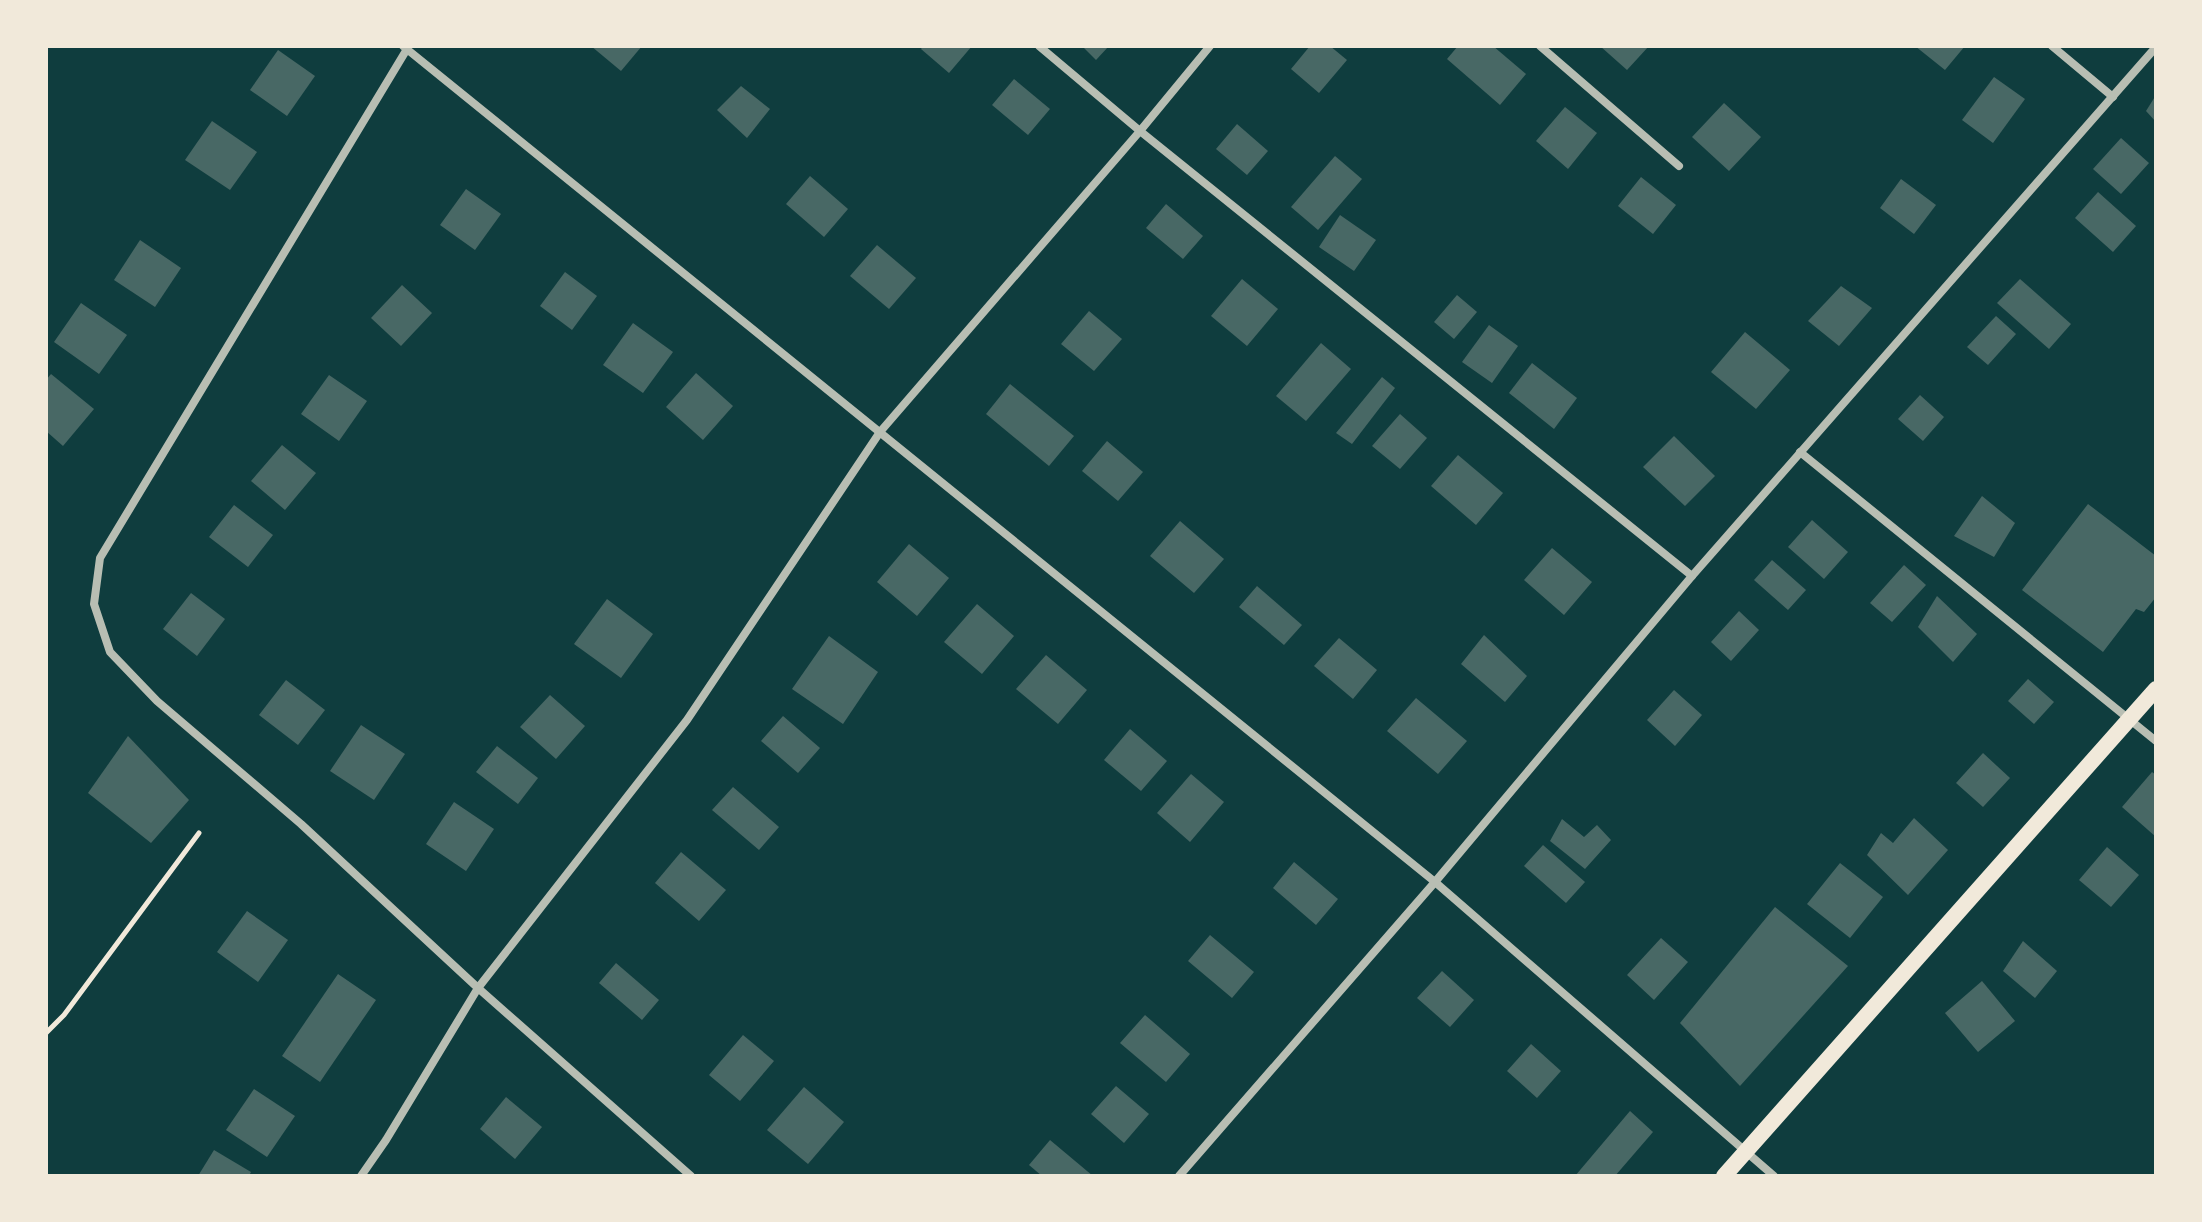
<svg xmlns="http://www.w3.org/2000/svg" width="2202" height="1222" font-family="Roboto,sans-serif">
<style>
.building{fill:#486865}
.lines{fill:none;stroke-linecap:round;stroke-linejoin:round}
.path{stroke:#f1e9da;stroke-width:5}
.minor{stroke:#b8beb3;stroke-width:8}
.secondary{stroke:#f1e9da;stroke-width:16}
</style>
<rect width="100%" height="100%" fill="#0f3d3e"/>
<!-- building -->
<g class="building">
<polygon points="591,46 642,46 621,71"/>
<polygon points="923,46 972,46 949,73 921,49"/>
<polygon points="1082,46 1109,46 1096,60"/>
<polygon points="1310,46 1330,46 1347,60 1319,93 1291,69"/>
<polygon points="1458,46 1493,46 1526,74 1500,105 1447,59"/>
<polygon points="1600,46 1649,46 1627,70"/>
<polygon points="1915,46 1965,46 1945,70"/>
<polygon points="278,50 315,76 287,116 250,90"/>
<polygon points="1994,77 2025,99 1993,143 1962,120"/>
<polygon points="1014,79 1050,109 1028,135 992,105"/>
<polygon points="741,86 770,109 747,138 717,110"/>
<polygon points="2156,95 2156,122 2146,111"/>
<polygon points="1724,103 1761,137 1729,171 1692,137"/>
<polygon points="1565,107 1597,133 1568,169 1536,141"/>
<polygon points="212,121 257,152 230,190 185,160"/>
<polygon points="1237,124 1268,151 1247,175 1216,149"/>
<polygon points="2121,138 2149,163 2121,194 2093,169"/>
<polygon points="1335,156 1362,179 1318,230 1291,207"/>
<polygon points="810,176 848,209 824,237 786,204"/>
<polygon points="1641,177 1676,205 1653,234 1618,206"/>
<polygon points="1901,179 1936,205 1914,234 1880,208"/>
<polygon points="466,189 501,214 475,250 440,225"/>
<polygon points="2098,192 2136,226 2113,252 2075,218"/>
<polygon points="1166,204 1203,236 1183,259 1146,228"/>
<polygon points="1340,215 1376,240 1354,271 1319,247"/>
<polygon points="140,240 181,268 155,307 114,280"/>
<polygon points="877,245 916,278 889,309 850,276"/>
<polygon points="565,272 597,296 572,330 540,306"/>
<polygon points="1242,279 1278,309 1247,346 1211,316"/>
<polygon points="2020,279 2071,324 2049,349 1997,303"/>
<polygon points="402,285 432,313 401,346 371,318"/>
<polygon points="1841,286 1872,308 1839,346 1808,321"/>
<polygon points="1457,295 1477,312 1454,339 1434,322"/>
<polygon points="81,303 127,335 99,374 54,342"/>
<polygon points="1089,311 1122,339 1094,371 1061,344"/>
<polygon points="1996,316 2016,334 1988,365 1967,347"/>
<polygon points="633,323 673,352 643,393 603,365"/>
<polygon points="1489,325 1518,346 1492,383 1462,362"/>
<polygon points="1745,332 1790,370 1756,409 1711,372"/>
<polygon points="1321,343 1351,369 1306,421 1276,396"/>
<polygon points="1532,363 1577,398 1554,429 1509,393"/>
<polygon points="696,373 733,406 703,440 666,407"/>
<polygon points="51,374 94,409 63,446 46,431 46,380"/>
<polygon points="329,375 367,401 339,441 301,414"/>
<polygon points="1382,377 1395,388 1352,444 1336,433"/>
<polygon points="1010,384 1074,436 1049,466 986,414"/>
<polygon points="1920,395 1944,417 1923,441 1898,419"/>
<polygon points="1400,414 1427,438 1400,469 1372,446"/>
<polygon points="1674,436 1715,476 1685,506 1643,467"/>
<polygon points="1107,441 1143,472 1118,501 1082,471"/>
<polygon points="282,445 316,473 285,510 251,481"/>
<polygon points="1458,455 1503,493 1476,525 1431,486"/>
<polygon points="1982,496 2015,523 1994,557 1954,536"/>
<polygon points="2088,504 2156,556 2156,597 2144,612 2136,609 2103,652 2022,590"/>
<polygon points="234,505 273,535 248,567 209,537"/>
<polygon points="1812,520 1848,552 1824,579 1788,547"/>
<polygon points="1180,521 1224,559 1194,593 1150,556"/>
<polygon points="909,544 949,578 917,616 877,582"/>
<polygon points="1552,548 1592,582 1564,615 1524,580"/>
<polygon points="1772,560 1806,590 1788,610 1754,580"/>
<polygon points="1904,565 1926,585 1892,622 1870,603"/>
<polygon points="1257,586 1302,625 1284,645 1239,607"/>
<polygon points="191,593 225,619 197,656 163,629"/>
<polygon points="1937,596 1977,634 1953,662 1918,627"/>
<polygon points="607,599 653,634 621,678 574,644"/>
<polygon points="977,604 1014,636 982,674 944,642"/>
<polygon points="1739,611 1759,630 1731,661 1711,642"/>
<polygon points="1484,635 1527,676 1505,702 1461,664"/>
<polygon points="829,636 878,672 843,724 792,689"/>
<polygon points="1339,638 1377,670 1353,699 1314,666"/>
<polygon points="1046,655 1087,690 1058,724 1016,689"/>
<polygon points="2028,679 2054,702 2034,724 2008,701"/>
<polygon points="286,680 325,710 298,745 259,715"/>
<polygon points="1674,690 1702,715 1675,746 1647,720"/>
<polygon points="550,695 585,726 556,759 520,727"/>
<polygon points="1416,698 1467,741 1438,774 1387,731"/>
<polygon points="783,716 820,748 798,773 761,741"/>
<polygon points="361,725 405,754 374,800 330,771"/>
<polygon points="1130,729 1167,761 1141,791 1104,760"/>
<polygon points="128,736 189,800 151,843 88,793"/>
<polygon points="497,746 538,778 518,804 476,772"/>
<polygon points="1983,753 2010,778 1983,807 1956,783"/>
<polygon points="2152,772 2156,775 2156,837 2122,807"/>
<polygon points="1191,774 1224,802 1190,842 1157,813"/>
<polygon points="733,787 779,827 759,850 712,810"/>
<polygon points="454,802 494,829 466,871 426,844"/>
<polygon points="1914,818 1948,850 1908,895 1867,855 1881,833 1893,843"/>
<polygon points="1562,819 1584,837 1597,825 1611,840 1585,869 1550,841"/>
<polygon points="1543,845 1585,882 1566,903 1524,866"/>
<polygon points="2107,847 2139,875 2111,907 2079,880"/>
<polygon points="681,852 726,890 699,921 655,883"/>
<polygon points="1294,862 1338,899 1316,925 1273,888"/>
<polygon points="1840,863 1883,897 1850,938 1807,904"/>
<polygon points="1775,907 1848,966 1740,1086 1680,1023"/>
<polygon points="247,911 288,940 258,982 217,952"/>
<polygon points="1210,935 1254,972 1232,998 1188,961"/>
<polygon points="1661,938 1688,962 1654,1000 1627,975"/>
<polygon points="2023,941 2057,971 2035,998 2003,971"/>
<polygon points="616,963 659,1000 642,1020 599,983"/>
<polygon points="1442,971 1474,1000 1450,1027 1417,998"/>
<polygon points="338,974 376,1000 320,1082 282,1056"/>
<polygon points="1982,981 2015,1021 1978,1052 1945,1013"/>
<polygon points="1145,1015 1190,1054 1166,1082 1120,1043"/>
<polygon points="743,1035 774,1061 740,1101 709,1075"/>
<polygon points="1531,1044 1561,1071 1537,1098 1507,1071"/>
<polygon points="1116,1086 1149,1114 1124,1143 1091,1114"/>
<polygon points="804,1087 844,1122 808,1164 767,1130"/>
<polygon points="254,1089 295,1116 267,1157 226,1130"/>
<polygon points="506,1097 542,1127 515,1159 480,1129"/>
<polygon points="1630,1111 1653,1132 1615,1176 1575,1176"/>
<polygon points="1050,1140 1093,1176 1042,1176 1029,1165"/>
<polygon points="214,1150 251,1172 249,1176 198,1176"/>
</g>
<g class="lines">
<!-- path -->
<polyline class="path" points="46,1033 64,1015 199,833"/>
<!-- minor -->
<g class="minor">
<polyline points="403,46 1435,882 1774,1176"/>
<polyline points="1039,46 1140,131 1692,576"/>
<polyline points="1540,46 1679,166"/>
<polyline points="2052,46 2113,97"/>
<polyline points="407,49 100,558 94,604 110,652 157,701 301,824 478,988 691,1176"/>
<polyline points="1800,452 2156,741"/>
<polyline points="361,1176 386,1140 478,988 687,720 880,432 1140,131 1210,46"/>
<polyline points="1179,1176 1435,882 1692,576 2156,47"/>
</g>
<!-- secondary -->
<polyline class="secondary" points="1724,1176 2156,689"/>
</g>
<!-- border -->
<rect width="2202" height="1222" fill="none" stroke="#f1e9da" stroke-width="96"/>
</svg>
